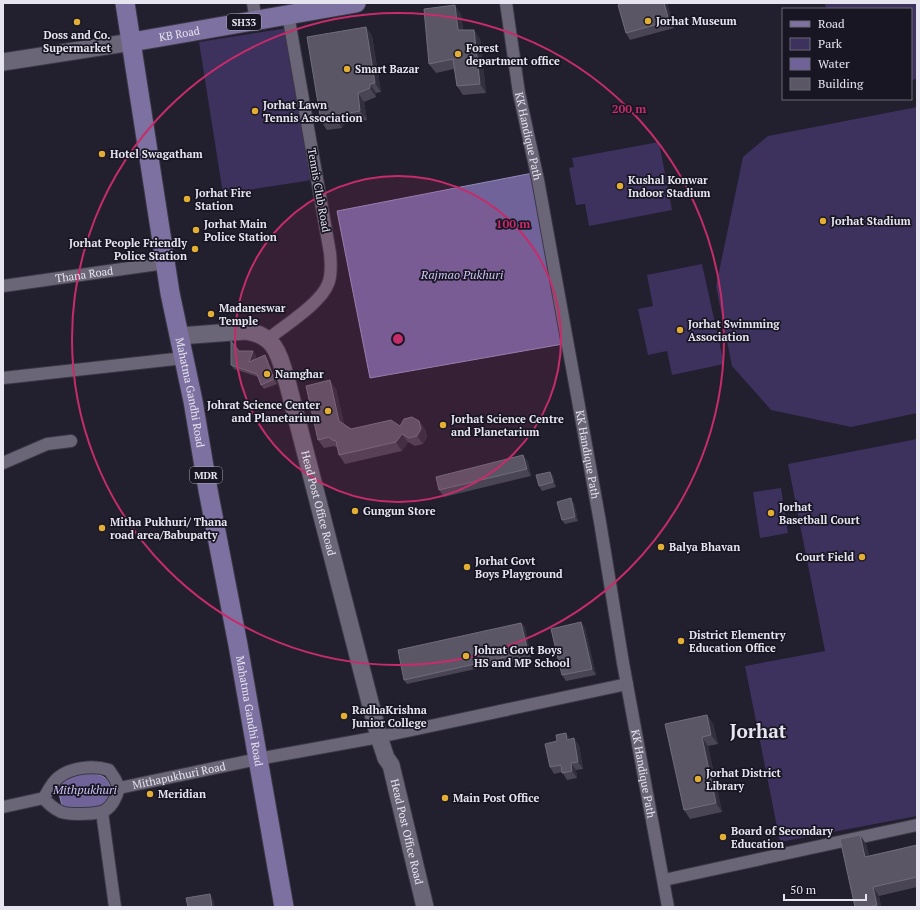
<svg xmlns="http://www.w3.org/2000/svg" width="920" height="910" font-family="'PT Serif',serif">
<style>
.green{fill:#3d315e}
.water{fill:#70639a;stroke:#938ab4}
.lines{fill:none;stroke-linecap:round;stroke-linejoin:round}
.street-casing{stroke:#3c3946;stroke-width:14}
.secondary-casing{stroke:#3c3946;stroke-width:19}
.primary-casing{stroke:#3c3946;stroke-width:21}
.street{stroke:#6a6678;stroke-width:12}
.secondary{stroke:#6a6678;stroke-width:17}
.primary{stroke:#7d71a1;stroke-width:19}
.wall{fill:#494555}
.shaded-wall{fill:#322f3e}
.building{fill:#5a5665;stroke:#706d7b}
.ring{fill:none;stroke:#c62c6a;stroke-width:2}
.poi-dot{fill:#e2af34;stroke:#191624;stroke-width:1.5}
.labels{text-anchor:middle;stroke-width:3.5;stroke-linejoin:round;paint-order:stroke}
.shield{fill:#191624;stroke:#a8a7b2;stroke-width:1}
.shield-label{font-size:10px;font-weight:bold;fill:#e6e5ef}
.poi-label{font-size:11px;font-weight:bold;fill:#e6e5ef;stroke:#191624;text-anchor:start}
.street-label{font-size:11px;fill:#e6e5ef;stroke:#191624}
.water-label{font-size:12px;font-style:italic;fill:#cfc5f6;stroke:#191624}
.town-label{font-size:19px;font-weight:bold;fill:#e6e5ef;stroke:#191624}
.centre{fill:#c62c6a;stroke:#191624;stroke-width:2}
.ring-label{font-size:12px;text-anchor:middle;font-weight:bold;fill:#c62c6a;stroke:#191624;stroke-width:3.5;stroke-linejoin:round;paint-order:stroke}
</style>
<rect width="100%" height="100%" fill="#221f2e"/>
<!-- green -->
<g class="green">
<polygon points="825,3 917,3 917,79 911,80 911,9 826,9"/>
<polygon points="288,28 312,180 223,194 199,42"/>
<polygon points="917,107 917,413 851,427 771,410 732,366 716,286 743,157 768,136"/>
<polygon points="659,142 672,210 589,226 585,204 576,205 569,168 574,167 572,158"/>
<polygon points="702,264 724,364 672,375 667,351 648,355 638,309 653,306 647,275"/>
<polygon points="917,439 917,816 780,842 745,666 825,651 788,464"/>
<polygon points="781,488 788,533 760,538 753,492"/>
</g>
<!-- water -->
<g class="water">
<polygon points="533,173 563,344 370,378 337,211"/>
<path d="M89 772C93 773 98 774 102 776 113 781 111 795 108 805L81 809 63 807C60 800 55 784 65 778 72 775 82 774 89 772Z"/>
</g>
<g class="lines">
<!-- street casing -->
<g class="street-casing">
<g id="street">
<polyline points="253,3 256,20"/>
<path id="s1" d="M506 3 519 93 538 180 600 522 623 663 668 907"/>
<path id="s2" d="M3 286 165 263"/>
<path d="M268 339C284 326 321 303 328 284 332 275 331 263 330 253L288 14"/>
<polyline points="3,378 184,358"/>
<polyline points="3,463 47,444 71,441"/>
<path d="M44 798C48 804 55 809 61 812 69 815 101 815 107 809 114 804 117 795 119 788"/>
<path id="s3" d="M3 807 44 798C48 791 52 782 59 777 72 767 94 765 109 770L115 779 119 788 258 759 379 737 627 684"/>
<polyline points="102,812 115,907"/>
<polyline points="664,880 917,825"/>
</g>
</g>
<!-- secondary casing -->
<g class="secondary-casing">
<g id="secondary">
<polyline points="3,62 132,42"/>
<path id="s4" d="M179 336 246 331C278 336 279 357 288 385L379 737 386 758 391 765 425 907"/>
</g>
</g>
<!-- primary casing -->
<g class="primary-casing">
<g id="primary">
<path id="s5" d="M125 3 170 293 193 401 208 490 238 645 284 907"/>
<path id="s6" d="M132 42 356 3"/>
</g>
</g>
<!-- street -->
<use href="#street" class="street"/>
<!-- secondary -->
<use href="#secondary" class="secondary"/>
<!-- primary -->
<use href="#primary" class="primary"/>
</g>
<!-- wall -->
<g class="wall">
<polygon points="625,3 667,3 674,28 630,40 626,33"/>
<polygon points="461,14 463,30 474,30 480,39 486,93 463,95 457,86 454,69 436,73 429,64"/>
<polygon points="366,27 372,36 381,92 376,93 376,97 364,102 367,120 344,124 342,128 327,130 321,121"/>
<polygon points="239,351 253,351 256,356 255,360 265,355 268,360 277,384 264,389 261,385 258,377 234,369 231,365"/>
<polygon points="336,389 344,424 351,429 400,426 419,421 425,429 427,437 423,444 415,446 408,442 402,451 345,464 339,455 338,448 334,446 324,448 318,440"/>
<polygon points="523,455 528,462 531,476 444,497 439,490"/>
<polygon points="550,472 553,476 556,487 542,491 539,486"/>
<polygon points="574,503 578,521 565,524 562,520"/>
<polygon points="581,622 585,628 596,675 566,681 562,675"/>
<polygon points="521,623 525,627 531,657 407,684 404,680"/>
<polygon points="707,715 713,724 718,744 708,746 722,812 690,819 684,810"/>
<polygon points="570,739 579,745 583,769 576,770 577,778 567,780 562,772 554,774 550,767"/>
<polygon points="866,844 869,856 917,845 917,887 879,896 881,907 855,907"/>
</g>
<!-- shaded-wall -->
<g class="shaded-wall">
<polygon points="664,3 667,3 674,28 669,21"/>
<polygon points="455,5 461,14 464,39 458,30"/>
<polygon points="366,27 372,36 381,92 375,83"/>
<polygon points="474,30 480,39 486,93 480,84"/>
<polygon points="370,84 376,93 376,97 370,88"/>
<polygon points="358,93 364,102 367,120 360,111"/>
<polygon points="338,115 344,124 342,128 336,119"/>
<polygon points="253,351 256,356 252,367 249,362"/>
<polygon points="265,355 268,360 277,384 274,379"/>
<polygon points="330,380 336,389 345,429 339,421"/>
<polygon points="419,421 425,429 427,437 423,444 417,436"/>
<polygon points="402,434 408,442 402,451 396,442"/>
<polygon points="523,455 528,462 531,476 527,469"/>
<polygon points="550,472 553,476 556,487 553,482"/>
<polygon points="571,498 574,503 578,521 575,517"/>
<polygon points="581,622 585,628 596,675 592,669"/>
<polygon points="521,623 525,627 531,657 528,652"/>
<polygon points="707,715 713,724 718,744 711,735"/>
<polygon points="566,733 571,740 567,740"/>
<polygon points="702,737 708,746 722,812 716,803"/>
<polygon points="574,738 579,745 583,769 578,762"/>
<polygon points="571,763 576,770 577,778 572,771"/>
<polygon points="860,835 866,844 871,866 865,857"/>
<polygon points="873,887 879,896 881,907 878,907 877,905"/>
<polygon points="210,894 213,899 215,907 212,907"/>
</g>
<!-- building -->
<g class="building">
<polygon points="625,3 664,3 669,21 626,33 618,5"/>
<polygon points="455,5 458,30 474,30 480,84 457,86 453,59 429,64 424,9"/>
<polygon points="366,27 375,83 370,84 370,88 358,93 360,111 338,115 336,119 321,121 307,37"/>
<polygon points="231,341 239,351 253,351 249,362 265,355 274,379 261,385 257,374 231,365"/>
<polygon points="330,380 339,421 351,429 391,420 400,426 404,419 412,417 419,421 421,429 417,436 409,438 402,434 396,442 339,455 336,441 332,440 329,437 318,440 306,386"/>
<polygon points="523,455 527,469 439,490 436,477"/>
<polygon points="550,472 553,482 539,486 536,475"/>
<polygon points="571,498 575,517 562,520 557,502"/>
<polygon points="581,622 592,669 562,675 551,629"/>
<polygon points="521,623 528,652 404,680 398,650"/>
<polygon points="707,715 711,735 702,737 716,803 684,810 665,724"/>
<polygon points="566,733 567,740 574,738 578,762 571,763 572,771 562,773 561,765 550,767 545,744 557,741 556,735"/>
<polygon points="860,835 865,857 917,845 917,877 873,887 877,905 869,907 855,907 840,839"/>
<polygon points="210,894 212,907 188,907 186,898"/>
</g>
<!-- distance rings -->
<circle cx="398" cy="339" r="163" fill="#c62c6a" fill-opacity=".12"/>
<g class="ring">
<circle cx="398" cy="339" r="163"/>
<circle cx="398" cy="339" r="326"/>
</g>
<!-- markers -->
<g class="poi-dot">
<circle cx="648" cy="21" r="4"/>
<circle cx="77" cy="22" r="4"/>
<circle cx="458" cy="54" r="4"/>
<circle cx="347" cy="69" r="4"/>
<circle cx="255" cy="111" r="4"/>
<circle cx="102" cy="154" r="4"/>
<circle cx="620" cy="186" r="4"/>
<circle cx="187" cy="199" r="4"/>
<circle cx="823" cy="221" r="4"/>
<circle cx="196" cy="230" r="4"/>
<circle cx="195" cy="249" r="4"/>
<circle cx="211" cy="314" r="4"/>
<circle cx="680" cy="330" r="4"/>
<circle cx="267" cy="374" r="4"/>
<circle cx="328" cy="411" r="4"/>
<circle cx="443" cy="425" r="4"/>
<circle cx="355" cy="511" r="4"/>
<circle cx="771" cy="513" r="4"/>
<circle cx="102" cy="528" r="4"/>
<circle cx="661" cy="547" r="4"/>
<circle cx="862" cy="557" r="4"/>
<circle cx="467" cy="567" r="4"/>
<circle cx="681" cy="641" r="4"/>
<circle cx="466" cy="656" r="4"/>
<circle cx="344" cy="716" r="4"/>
<circle cx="698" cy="779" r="4"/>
<circle cx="150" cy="794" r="4"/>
<circle cx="445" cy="798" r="4"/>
<circle cx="723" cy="837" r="4"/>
</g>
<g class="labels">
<!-- shield labels -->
<g class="shield">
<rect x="227" y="14" width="34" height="16" rx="3"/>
<rect x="190" y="467" width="32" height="16" rx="3"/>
</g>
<g class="shield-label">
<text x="244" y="26">SH33</text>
<text x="206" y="479">MDR</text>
</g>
<!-- poi labels -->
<g class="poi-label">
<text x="656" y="25">Jorhat Museum</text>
<text x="77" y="39" text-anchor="middle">Doss and Co.<tspan x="77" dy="13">Supermarket</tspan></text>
<text x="466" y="52">Forest<tspan x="466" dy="13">department office</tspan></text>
<text x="355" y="73">Smart Bazar</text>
<text x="263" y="109">Jorhat Lawn<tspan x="263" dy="13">Tennis Association</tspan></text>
<text x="110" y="158">Hotel Swagatham</text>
<text x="628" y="184">Kushal Konwar<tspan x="628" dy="13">Indoor Stadium</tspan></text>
<text x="195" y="197">Jorhat Fire<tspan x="195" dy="13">Station</tspan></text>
<text x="831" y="225">Jorhat Stadium</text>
<text x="204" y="228">Jorhat Main<tspan x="204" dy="13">Police Station</tspan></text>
<text x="187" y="247" text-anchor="end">Jorhat People Friendly<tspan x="187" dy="13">Police Station</tspan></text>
<text x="219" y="312">Madaneswar<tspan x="219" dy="13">Temple</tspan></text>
<text x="688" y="328">Jorhat Swimming<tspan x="688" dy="13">Association</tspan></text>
<text x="275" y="378">Namghar</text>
<text x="320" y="409" text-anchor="end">Johrat Science Center<tspan x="320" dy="13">and Planetarium</tspan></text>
<text x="451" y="423">Jorhat Science Centre<tspan x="451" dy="13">and Planetarium</tspan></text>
<text x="779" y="511">Jorhat<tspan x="779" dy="13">Basetball Court</tspan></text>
<text x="363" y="515">Gungun Store</text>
<text x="110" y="526">Mitha Pukhuri/ Thana<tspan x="110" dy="13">road area/Babupatty</tspan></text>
<text x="669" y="551">Balya Bhavan</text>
<text x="854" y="561" text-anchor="end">Court Field</text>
<text x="475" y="565">Jorhat Govt<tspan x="475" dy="13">Boys Playground</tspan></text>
<text x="689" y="639">District Elementry<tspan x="689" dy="13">Education Office</tspan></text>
<text x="474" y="654">Johrat Govt Boys<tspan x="474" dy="13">HS and MP School</tspan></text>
<text x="352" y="714">RadhaKrishna<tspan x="352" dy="13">Junior College</tspan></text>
<text x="706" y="777">Jorhat District<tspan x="706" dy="13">Library</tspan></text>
<text x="158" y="798">Meridian</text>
<text x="453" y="802">Main Post Office</text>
<text x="731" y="835">Board of Secondary<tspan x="731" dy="13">Education</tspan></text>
</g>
<!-- street labels -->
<g class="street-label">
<text dy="4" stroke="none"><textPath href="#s6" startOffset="48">KB Road</textPath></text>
<text dy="4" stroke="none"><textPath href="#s1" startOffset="135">KK Handique Path</textPath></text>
<text transform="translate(319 190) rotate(80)" y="4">Tennis Club Road</text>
<text dy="4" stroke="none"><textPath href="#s2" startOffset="82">Thana Road</textPath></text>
<text dy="4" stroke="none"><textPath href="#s5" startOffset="395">Mahatma Gandhi Road</textPath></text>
<text dy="4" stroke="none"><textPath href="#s1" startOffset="459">KK Handique Path</textPath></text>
<text dy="4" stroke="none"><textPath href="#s4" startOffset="263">Head Post Office Road</textPath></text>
<text dy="4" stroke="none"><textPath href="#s5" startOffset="719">Mahatma Gandhi Road</textPath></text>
<text dy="4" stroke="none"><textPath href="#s1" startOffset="783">KK Handique Path</textPath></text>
<text dy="4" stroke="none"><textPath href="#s3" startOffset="202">Mithapukhuri Road</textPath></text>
<text dy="4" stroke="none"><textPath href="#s4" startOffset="604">Head Post Office Road</textPath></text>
</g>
<!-- water labels -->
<g class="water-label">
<text x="462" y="279">Rajmao Pukhuri</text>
<text x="85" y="794">Mithpukhuri</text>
</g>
<!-- town labels -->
<g class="town-label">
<text x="758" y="738">Jorhat</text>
</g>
</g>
<circle cx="398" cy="339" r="6" class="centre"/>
<g class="ring-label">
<text x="629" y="113">200 m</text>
<text x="513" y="228">100 m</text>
</g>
<!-- border -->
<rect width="920" height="910" fill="none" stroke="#e6e5ef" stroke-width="8"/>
<!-- legend -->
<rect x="782" y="8" width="130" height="92" fill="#191624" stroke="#6b6975"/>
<rect x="790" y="21" width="20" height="6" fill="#7d71a1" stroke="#6b6975"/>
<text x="818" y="28" font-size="12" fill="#e6e5ef">Road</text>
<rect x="790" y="38" width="20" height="12" fill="#3d315e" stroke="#6b6975"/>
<text x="818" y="48" font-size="12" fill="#e6e5ef">Park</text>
<rect x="790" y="58" width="20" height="12" fill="#70639a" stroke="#6b6975"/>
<text x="818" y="68" font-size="12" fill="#e6e5ef">Water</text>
<rect x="790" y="78" width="20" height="12" fill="#5a5665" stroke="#6b6975"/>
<text x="818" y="88" font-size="12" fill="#e6e5ef">Building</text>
<!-- scale -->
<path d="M784 894v6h82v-6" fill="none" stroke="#e6e5ef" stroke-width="2"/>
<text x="790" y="894" font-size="12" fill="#e6e5ef" stroke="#191624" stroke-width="3" paint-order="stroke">50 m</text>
</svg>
